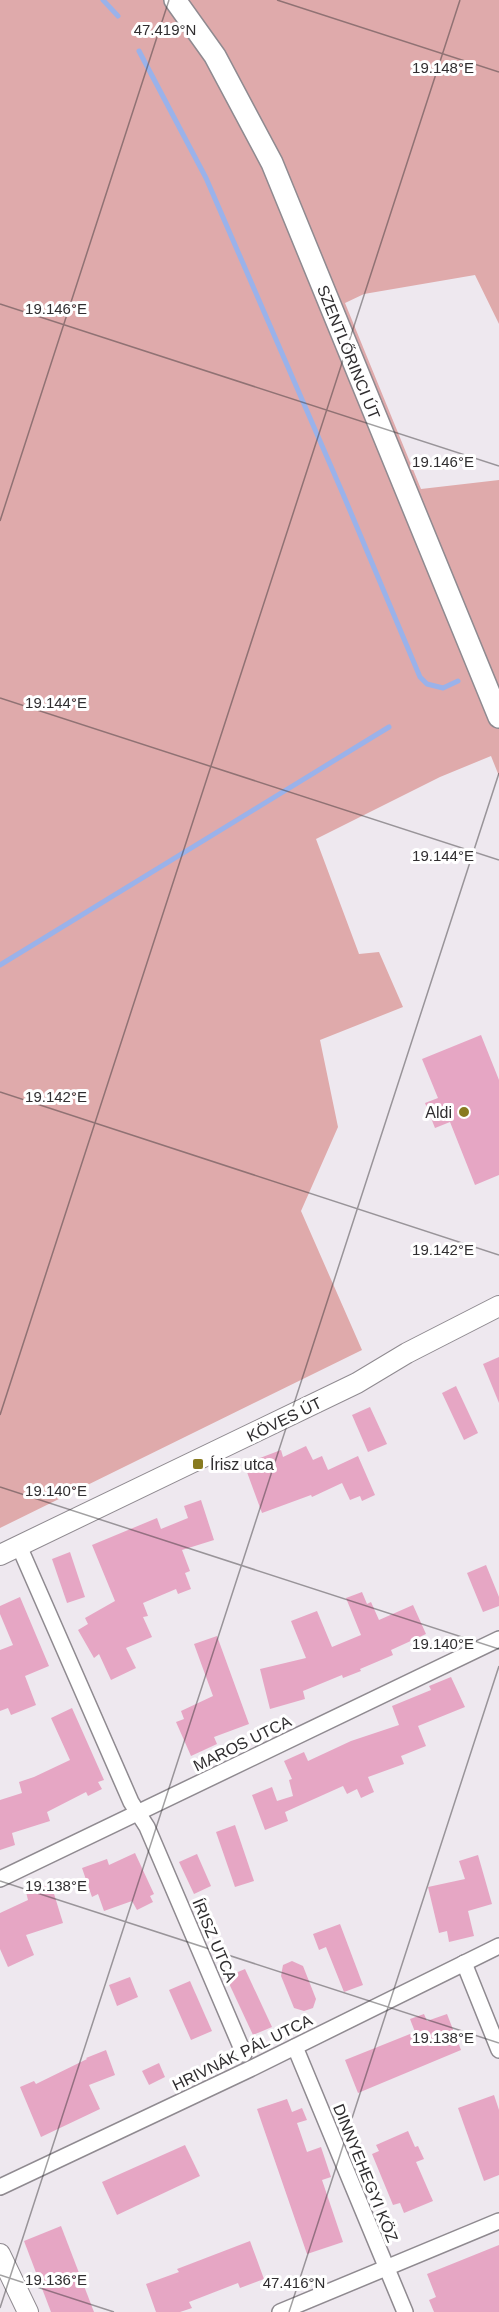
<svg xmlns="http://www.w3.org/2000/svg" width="499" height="2312" font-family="Arial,sans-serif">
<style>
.green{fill:#dfaaab}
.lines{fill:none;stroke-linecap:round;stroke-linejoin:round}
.stream{stroke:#9ab2ea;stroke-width:5}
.building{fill:#e6a6c4}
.minor-casing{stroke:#8f8a90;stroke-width:18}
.tertiary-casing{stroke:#8f8a90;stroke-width:22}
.secondary-casing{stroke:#8f8a90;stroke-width:24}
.minor{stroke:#fff;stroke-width:15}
.tertiary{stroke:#fff;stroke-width:20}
.secondary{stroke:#fff;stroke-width:21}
.ticks{fill:none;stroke:#302e30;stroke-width:1.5;stroke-opacity:0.45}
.poi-dot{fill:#887a1f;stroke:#fff;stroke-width:2}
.labels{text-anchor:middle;stroke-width:6;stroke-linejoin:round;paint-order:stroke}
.street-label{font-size:16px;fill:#302e30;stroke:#fff}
.poi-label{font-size:16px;fill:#302e30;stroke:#fff;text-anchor:end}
.ticks-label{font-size:15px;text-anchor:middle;fill:#302e30;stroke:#fff;stroke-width:6;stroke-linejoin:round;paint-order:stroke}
</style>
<rect width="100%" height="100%" fill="#eee8ef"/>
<!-- green -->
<polygon class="green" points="0,0 499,0 499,324 475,275 364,294 345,303 421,489 499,480 499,776 491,756 440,777 316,839 359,954 379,952 403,1007 320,1040 338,1127 301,1211 362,1350 0,1528"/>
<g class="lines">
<!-- stream -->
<g class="stream">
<polyline points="103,0 118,16"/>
<polyline points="139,51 206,178 343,494 420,677 427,684 443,688 458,681"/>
<polyline points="0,965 389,727"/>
</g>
</g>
<!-- building -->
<g class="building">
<polygon points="481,1035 499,1080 499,1175 475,1185 450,1122 435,1128 425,1103 438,1098 422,1059"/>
<polygon points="499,1357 499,1403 483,1364"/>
<polygon points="456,1386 478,1433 464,1440 442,1393"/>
<polygon points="370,1407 387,1444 368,1452 352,1415"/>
<polygon points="306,1446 313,1460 322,1456 328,1470 358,1456 375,1495 362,1501 360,1496 350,1500 342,1483 312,1497 311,1495 262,1513 244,1464 281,1450 283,1457"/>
<polygon points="201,1500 214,1540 182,1550 190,1571 185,1573 191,1589 178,1594 176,1589 143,1603 148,1616 143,1617 152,1637 126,1648 136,1668 111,1680 99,1654 94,1658 78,1630 88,1624 85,1618 115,1601 92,1545 157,1518 161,1529 188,1518 184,1506"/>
<polygon points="70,1552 85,1597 67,1603 52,1559"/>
<polygon points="486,1565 499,1597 499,1606 483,1612 467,1573"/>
<polygon points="362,1592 367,1604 371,1602 379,1620 413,1605 426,1634 391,1650 393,1655 360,1669 361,1671 343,1678 342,1675 303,1691 305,1699 270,1709 260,1669 306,1658 291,1621 317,1611 332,1647 361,1635 346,1598"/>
<polygon points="20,1597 49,1666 25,1676 36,1705 11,1715 8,1708 0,1711 0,1650 13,1645 0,1614 0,1606"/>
<polygon points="217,1636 249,1724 214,1737 217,1744 191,1756 176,1722 184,1719 181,1711 213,1696 194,1644"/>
<polygon points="451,1677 465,1707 418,1726 426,1746 401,1756 404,1764 368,1777 374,1792 361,1798 357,1789 347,1794 343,1786 285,1812 288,1821 265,1830 252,1795 272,1787 277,1801 293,1796 289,1780 292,1779 284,1761 304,1752 308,1761 351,1741 399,1725 392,1706 431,1690 429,1686"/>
<polygon points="72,1708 104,1780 98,1782 102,1789 88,1796 86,1792 47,1812 50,1821 12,1833 15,1845 0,1850 0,1800 22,1793 19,1782 34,1777 70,1760 51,1718"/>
<polygon points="235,1825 254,1881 235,1887 216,1832"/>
<polygon points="135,1853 154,1894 150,1896 153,1902 137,1910 132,1901 104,1911 98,1894 92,1897 82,1868 107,1859 109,1865"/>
<polygon points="197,1854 211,1886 194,1894 179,1862"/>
<polygon points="478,1855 492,1904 468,1911 474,1936 449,1942 447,1931 439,1933 428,1887 465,1879 459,1861"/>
<polygon points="51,1884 63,1923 26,1935 34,1955 8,1967 0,1949 0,1913 28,1900 26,1892"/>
<polygon points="340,1924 363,1985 344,1992 326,1947 319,1950 313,1934"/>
<polygon points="292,1961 303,1966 316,1999 313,2008 304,2011 294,2008 281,1976 283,1965"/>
<polygon points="245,1969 272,2027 253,2035 226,1977"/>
<polygon points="130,1977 138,1997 117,2006 109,1985"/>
<polygon points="190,1981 212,2031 191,2040 169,1990"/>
<polygon points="424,2014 427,2021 447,2014 461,2050 358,2093 345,2060 415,2032 410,2019"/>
<polygon points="106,2050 115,2075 89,2085 100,2109 41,2137 20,2087 34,2081 36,2084 87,2059 86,2058"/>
<polygon points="159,2063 165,2077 149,2085 142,2071"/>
<polygon points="494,2095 499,2110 499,2175 484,2181 458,2108"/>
<polygon points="287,2099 292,2112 302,2108 307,2120 297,2123 307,2152 321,2147 331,2177 322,2180 343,2242 307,2254 257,2109"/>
<polygon points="408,2131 415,2147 418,2146 424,2159 416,2162 433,2201 404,2213 400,2203 393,2205 372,2154 379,2151 376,2145"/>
<polygon points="185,2145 200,2176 117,2215 102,2182"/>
<polygon points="61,2226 94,2312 51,2312 24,2241"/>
<polygon points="250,2241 264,2279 240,2288 238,2283 189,2302 192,2308 180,2312 156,2312 146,2284 179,2272 177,2269"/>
<polygon points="499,2245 499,2312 434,2312 429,2300 436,2297 427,2274"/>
</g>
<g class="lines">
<!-- minor casing -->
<g class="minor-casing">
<g id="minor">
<polyline points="19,1546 131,1802 147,1827 244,2054"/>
<polyline points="0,1879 499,1639"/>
<polyline points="464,1963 499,2050"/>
<polyline points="295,2047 405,2312"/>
<polyline points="0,2187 250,2069 499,1946"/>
<polyline points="280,2312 499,2221"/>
</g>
</g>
<!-- tertiary casing -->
<g class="tertiary-casing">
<g id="tertiary">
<polyline points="0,1555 357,1383 407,1353 499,1306"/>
<polyline points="0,2254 28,2312"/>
</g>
</g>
<!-- secondary casing -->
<g class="secondary-casing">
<polyline id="secondary" points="175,0 215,56 272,163 499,717"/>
</g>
<!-- minor -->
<use href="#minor" class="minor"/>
<!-- tertiary -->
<use href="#tertiary" class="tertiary"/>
<!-- secondary -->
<use href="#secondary" class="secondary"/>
</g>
<!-- ticks -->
<path class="ticks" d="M277 0 499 72M0 304 499 466M0 521 169 0M0 698 499 860M0 1092 499 1255M0 1415 460 0M0 1487 499 1649M0 1881 499 2043M0 2275 114 2312M0 2308 499 773M289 2312 499 1666"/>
<!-- markers -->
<g class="poi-dot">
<circle cx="464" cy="1112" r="6"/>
<rect x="192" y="1458" width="12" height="12" rx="3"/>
</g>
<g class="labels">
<!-- street labels -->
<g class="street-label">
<text transform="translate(349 352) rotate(68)" y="6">SZENTLŐRINCI ÚT</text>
<text transform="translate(284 1419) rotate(-26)" y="6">KÖVES ÚT</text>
<text transform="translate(242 1743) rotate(-26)" y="6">MAROS UTCA</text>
<text transform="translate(215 1940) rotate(67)" y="6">ÍRISZ UTCA</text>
<text transform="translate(242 2052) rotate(-26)" y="6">HRIVNÁK PÁL UTCA</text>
<text transform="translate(366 2173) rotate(68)" y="6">DINNYEHEGYI KÖZ</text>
</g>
<!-- poi labels -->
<g class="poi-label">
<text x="452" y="1118">Aldi</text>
<text x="210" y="1470" text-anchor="start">Írisz utca</text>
</g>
</g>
<g class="ticks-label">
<text x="165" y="35">47.419°N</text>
<text x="443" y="73">19.148°E</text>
<text x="56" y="314">19.146°E</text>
<text x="443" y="467">19.146°E</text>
<text x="56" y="708">19.144°E</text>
<text x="443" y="861">19.144°E</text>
<text x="56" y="1102">19.142°E</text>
<text x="443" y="1255">19.142°E</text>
<text x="56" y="1496">19.140°E</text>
<text x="443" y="1649">19.140°E</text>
<text x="56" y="1891">19.138°E</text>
<text x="443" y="2043">19.138°E</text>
<text x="56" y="2285">19.136°E</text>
<text x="294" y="2288">47.416°N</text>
</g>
</svg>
